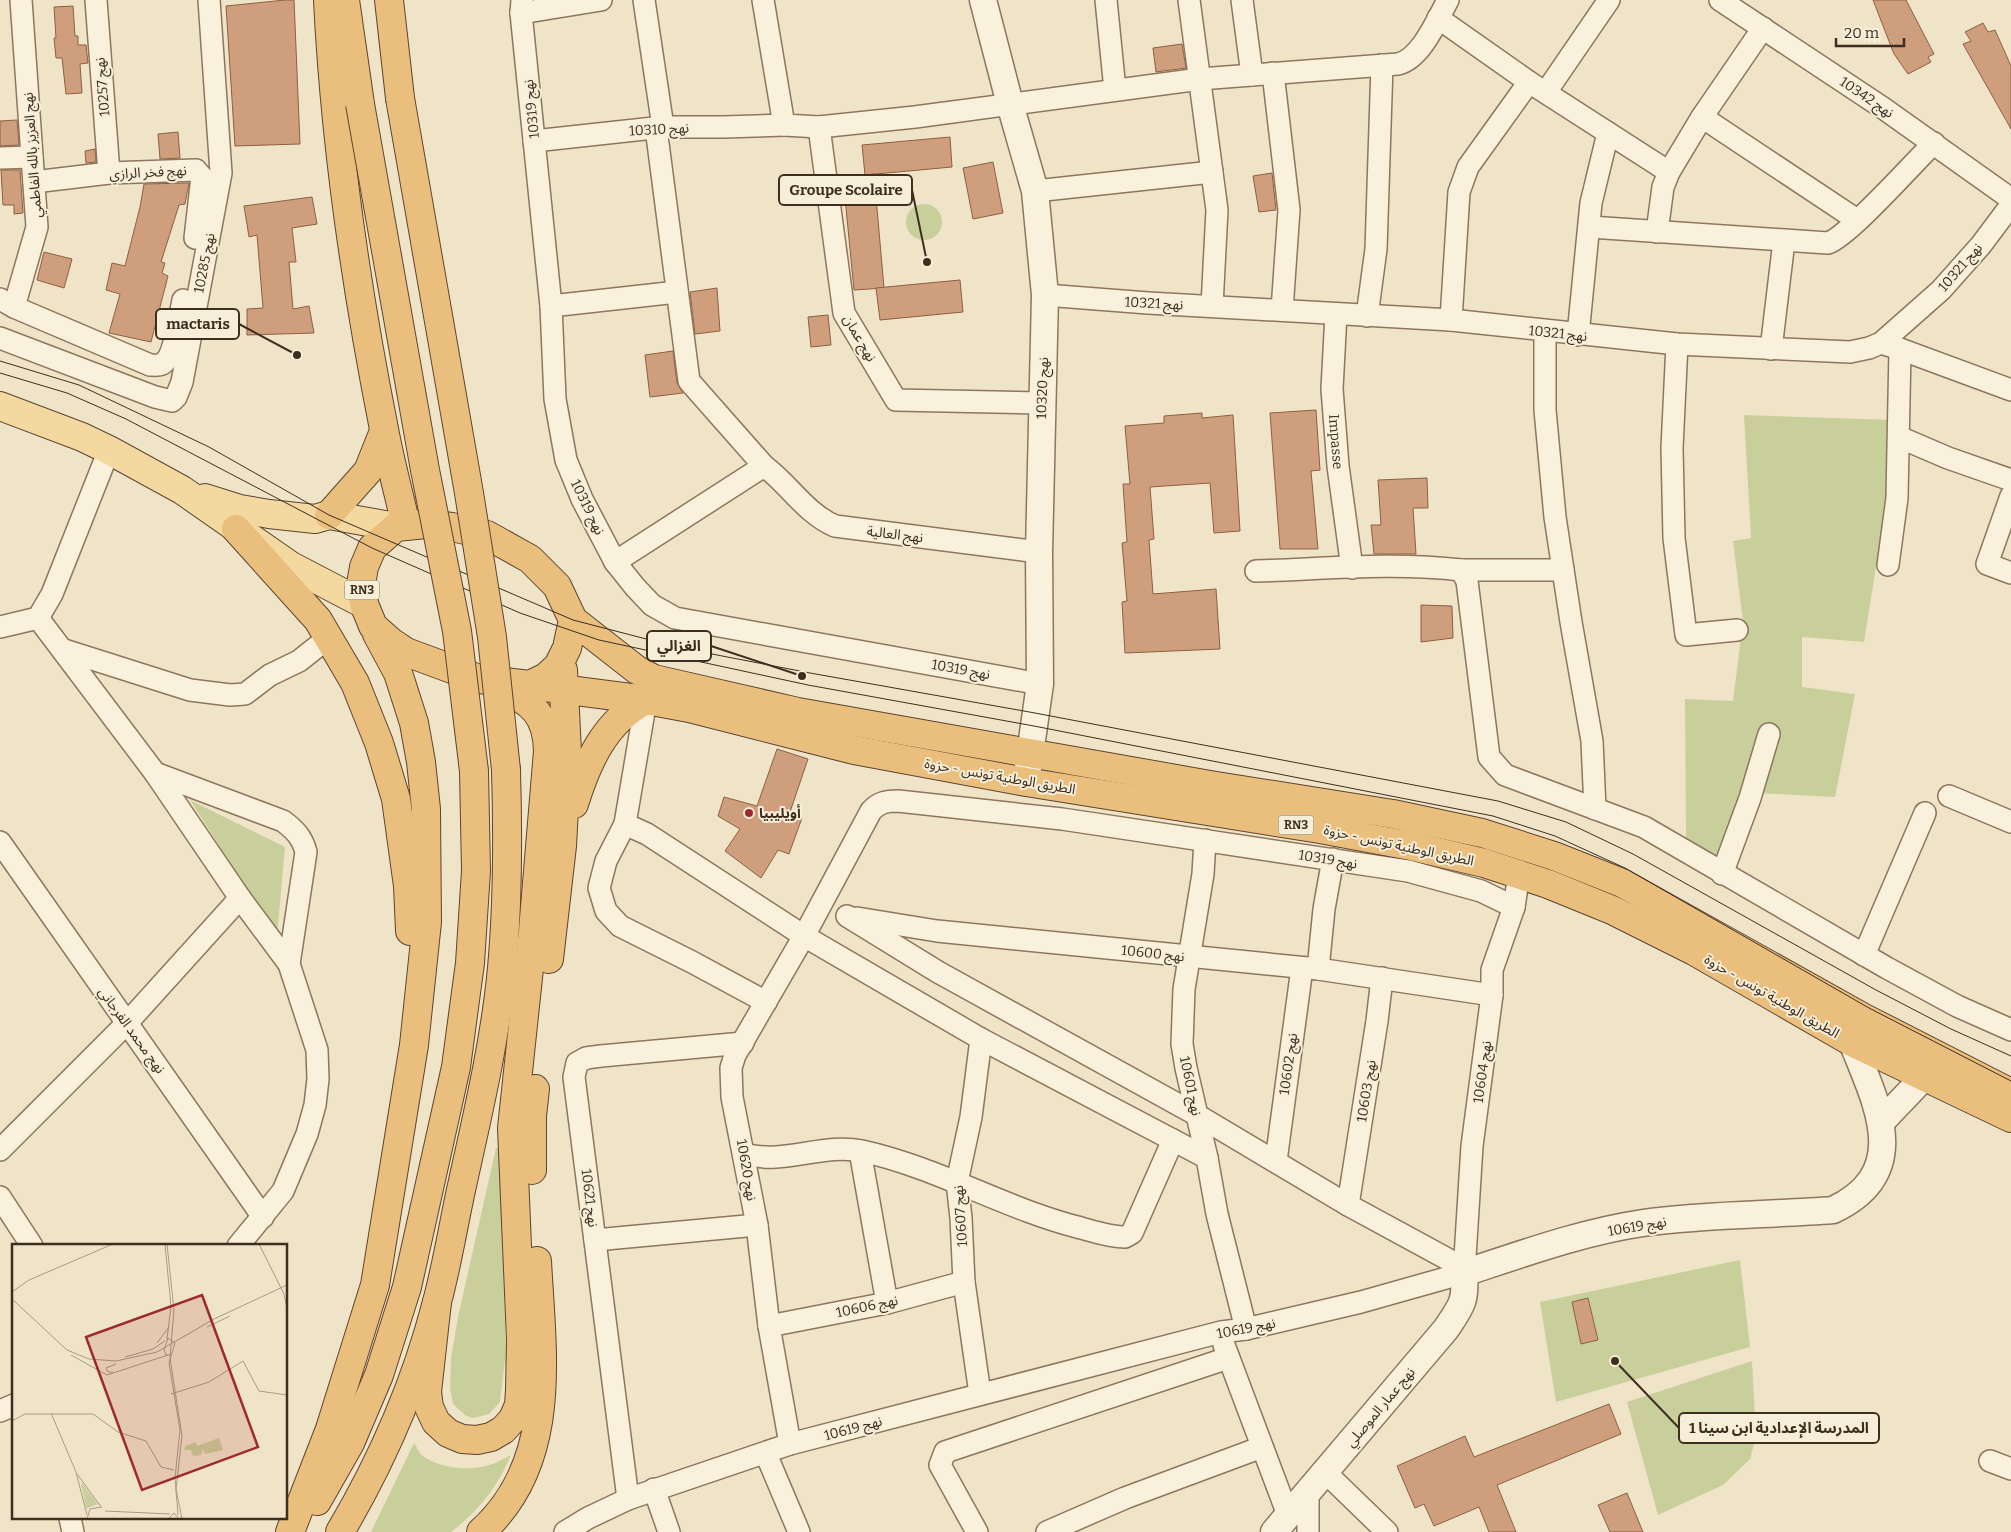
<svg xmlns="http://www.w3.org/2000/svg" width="2011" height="1532" font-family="Bitter,'Noto Sans Arabic',serif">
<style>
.green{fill:#c9cf9b}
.building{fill:#cf9f7d;stroke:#8d5f41}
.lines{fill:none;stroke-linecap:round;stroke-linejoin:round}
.minor-casing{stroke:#8d765c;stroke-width:24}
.tertiary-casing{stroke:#8d765c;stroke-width:29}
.primary-casing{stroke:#5b4430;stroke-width:30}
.trunk-casing{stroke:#5b4430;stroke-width:30}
.minor{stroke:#faf1dc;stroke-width:21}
.tertiary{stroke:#faf1dc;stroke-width:26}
.primary{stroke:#f3d9a0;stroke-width:28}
.trunk{stroke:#eabe7c;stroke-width:28}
.tram{stroke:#3d2e20;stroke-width:1}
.trunk-bridge-casing{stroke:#5b4430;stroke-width:30;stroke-linecap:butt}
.trunk-bridge{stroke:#eabe7c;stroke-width:28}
.poi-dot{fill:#9e2a2b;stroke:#f7eed8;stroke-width:2}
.labels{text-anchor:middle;stroke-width:4;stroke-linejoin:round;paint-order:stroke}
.shield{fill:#f7eed8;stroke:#756857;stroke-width:1}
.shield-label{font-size:12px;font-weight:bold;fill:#3d2e20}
.street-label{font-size:14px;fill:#3d2e20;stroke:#f7eed8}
.poi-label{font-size:14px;font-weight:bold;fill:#3d2e20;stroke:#f7eed8;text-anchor:start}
.inset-road{fill:none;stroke:#a89b85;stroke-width:1}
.view{fill:#9e2a2b;fill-opacity:0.15;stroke:#9e2a2b;stroke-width:2.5}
.inset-edge{fill:none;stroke:#3d2e20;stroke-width:2.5}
.leader{fill:none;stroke:#3d2e20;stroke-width:2}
.callout-dot{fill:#3d2e20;stroke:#f7eed8;stroke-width:2}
.callout{fill:#f7eed8;stroke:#3d2e20;stroke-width:2}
.callout-label{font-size:15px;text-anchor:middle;font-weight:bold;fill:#3d2e20}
</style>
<rect width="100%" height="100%" fill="#f0e4c8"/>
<!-- green -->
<g class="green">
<circle cx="924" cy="222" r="18"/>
<polygon points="1744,415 1893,420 1887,498 1864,642 1802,637 1802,687 1855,694 1835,797 1758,793 1735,869 1686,839 1685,699 1733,701 1743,622 1733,541 1751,538"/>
<polygon points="190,800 285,847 277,937 277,936"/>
<polygon points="496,1148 499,1148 506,1352 500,1402 489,1414 474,1418 466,1416 453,1404 450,1388 451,1358 458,1317"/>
<polygon points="1740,1260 1750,1347 1556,1402 1540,1302"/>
<polygon points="1752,1361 1756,1436 1750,1459 1723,1485 1658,1515 1627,1402"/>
<path d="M414 1443C417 1447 419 1453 423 1456 441 1469 469 1471 489 1465 497 1463 504 1458 511 1455 498 1486 479 1511 451 1532H371Z"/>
</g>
<!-- building -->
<g class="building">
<polygon points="285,0 294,0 300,144 235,146 226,6"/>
<polygon points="1873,0 1906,0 1934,54 1928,57 1931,62 1908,74 1894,54"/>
<polygon points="73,6 75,36 78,36 78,45 86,45 88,63 80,64 82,93 66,94 62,58 56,58 54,38 56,38 54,7"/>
<polygon points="1983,23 1988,32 1995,30 2011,66 2011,129 1963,44 1971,41 1965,32"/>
<polygon points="1182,44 1186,68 1156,72 1153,48"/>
<polygon points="17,120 19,145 0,146 0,121"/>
<polygon points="178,132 180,158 160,159 158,134"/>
<polygon points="950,137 952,167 865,175 862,145"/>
<polygon points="95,149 96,162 86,163 85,151"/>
<polygon points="993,162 1003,213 973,219 963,168"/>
<polygon points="1,170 20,170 23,213 14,214 14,205 3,205"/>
<polygon points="1272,173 1276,210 1259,212 1253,176"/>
<polygon points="874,174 884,288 854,290 843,177"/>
<polygon points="189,183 185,204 179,205 161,262 165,263 162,273 168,276 151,342 109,333 120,294 106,290 112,263 125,266 140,207 144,184"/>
<polygon points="312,197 317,224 292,228 296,262 289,262 293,309 309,306 314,333 247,335 247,309 263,308 257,235 249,237 244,206"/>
<polygon points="44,252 72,259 64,288 37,280"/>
<polygon points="960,280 963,312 880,320 876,288"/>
<polygon points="717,288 720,331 695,334 690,292"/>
<polygon points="828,315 831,345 811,347 808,317"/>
<polygon points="673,351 677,383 683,393 650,397 645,355"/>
<polygon points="1316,410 1320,470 1311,471 1318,549 1280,549 1270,413"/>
<polygon points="1202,413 1202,418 1233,415 1240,531 1214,533 1210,483 1150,487 1154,539 1149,540 1153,594 1216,589 1220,649 1125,653 1122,602 1127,601 1122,543 1127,542 1123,484 1130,484 1125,426 1164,423 1164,416"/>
<polygon points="1427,478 1428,508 1413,508 1416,554 1374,554 1371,525 1381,525 1378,480"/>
<polygon points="1421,605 1452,606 1453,638 1421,642"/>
<polygon points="777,749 808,759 789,815 802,818 789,854 778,850 761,878 725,851 740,829 718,816 724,797 757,806"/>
<polygon points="1588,1298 1598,1340 1581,1344 1572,1302"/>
<polygon points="1609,1404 1621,1434 1497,1485 1516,1532 1489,1532 1479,1507 1434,1526 1424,1504 1415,1508 1397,1466 1465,1436 1474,1457"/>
<polygon points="1627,1493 1643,1532 1610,1532 1598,1505"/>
</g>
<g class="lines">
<!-- minor casing -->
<g class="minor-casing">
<g id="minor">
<polyline points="96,0 109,173"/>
<polyline points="522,0 521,13 551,306 555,399 566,460 582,499 615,562 635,587 652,605 675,618 1040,684"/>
<polyline points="644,0 663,127"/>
<path d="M763 0 784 125 819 127 915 117 1200 79 1398 64C1421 59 1437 20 1448 0"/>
<polyline points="1106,0 1115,90"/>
<polyline points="1189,0 1217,210 1212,306"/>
<polyline points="1242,0 1252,75"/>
<polyline points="1720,0 1883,108 2011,199"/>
<polyline points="521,13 601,0"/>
<polyline points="1438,18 1529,82 1669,172"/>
<polyline points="1273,73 1289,210 1282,310"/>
<polyline points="1546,92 1609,0"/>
<polyline points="1702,117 1857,220"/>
<polyline points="819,127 844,313 896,400 1041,403"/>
<polyline points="656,128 689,381 764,466"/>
<polyline points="534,141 663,127 724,127 784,125"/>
<polyline points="0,158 32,157"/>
<polyline points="34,182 109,173 196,170 202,177 195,238"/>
<polyline points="1035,191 1212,172"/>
<path d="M1590 227 1828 243C1848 237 1915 161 1934 143"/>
<polyline points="1657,232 1663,187 1669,172 1702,117 1763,28"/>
<polyline points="1045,295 1148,303 1451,320 1677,344 1850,352 1869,348 1881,343 1941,290 1981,245 2011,205"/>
<path d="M0 299 14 307 150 365C153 365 158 366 162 364 174 358 180 314 183 300"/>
<polyline points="551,306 677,292"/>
<polyline points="14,307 37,227 21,0"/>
<path id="s1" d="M1336 314 1332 389 1338 466 1352 568"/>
<polyline points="1367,316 1376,249 1382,65"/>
<polyline points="1451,320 1459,192 1468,167 1529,82"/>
<polyline points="1545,331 1545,410 1555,517 1571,622 1592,741 1595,809"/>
<polyline points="1578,335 1591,203 1608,133"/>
<polyline points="0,338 155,397 172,401 176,397 182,382 221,173 209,0"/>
<polyline points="1881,343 1900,349 1897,498 1888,565"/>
<polyline points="1677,344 1672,448 1674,538 1686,635 1737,630"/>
<polyline points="1771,349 1784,241"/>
<polyline points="1900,349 2011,390"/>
<polyline points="1899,437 1948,458 2011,480"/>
<polyline points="2011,496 1987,564 2011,573"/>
<path d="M615 562 764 466C789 484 805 513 835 526L1039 552"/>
<polyline points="1461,570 1563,570"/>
<path d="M1256 571C1323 569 1395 562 1461 570L1467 581 1489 757 1505 775 1644 827 1887 968 1957 1006 2011 1030"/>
<polyline points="0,627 38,618 52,594 109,450"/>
<polyline points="64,650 190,690 230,695 245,694 270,675 299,661 328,638"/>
<polyline points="646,700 625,824 647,834 804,936 981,1039 1207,1158"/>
<path d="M155 773 283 821C295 830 302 837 306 852L289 964"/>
<polyline points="1949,796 2011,822"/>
<polyline points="625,824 606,861 599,888 606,911 620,926 692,962 766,1002"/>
<polyline points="1205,840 1203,874 1184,989 1182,1044 1186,1068 1207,1158 1217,1214 1246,1329"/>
<polyline points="0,842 263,1217"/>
<polyline points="1722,874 1750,798 1769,734"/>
<polyline points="847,916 938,972 1197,1115 1348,1205 1464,1268"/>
<polyline points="857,918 937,931 1318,969 1492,995"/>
<polyline points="1864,955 1925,813"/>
<polyline points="1318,969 1324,909 1333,859"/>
<polyline points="0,1150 127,1023 240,898 155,773 38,618"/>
<polyline points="860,1151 887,1303"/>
<path d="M745 1154C785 1165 822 1143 862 1151 939 1168 1005 1209 1081 1228 1095 1232 1110 1237 1125 1237L1132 1233 1173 1140"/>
<polyline points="1276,1161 1302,968"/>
<polyline points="0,1197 32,1246"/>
<polyline points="1348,1205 1377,1021 1382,978"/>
<polyline points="595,1240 757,1225"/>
<polyline points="238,1246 283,1191 307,1134 315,1105 318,1079 317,1050 289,964 240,898"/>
<polyline points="769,1326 887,1303 964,1282"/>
<polyline points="1224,1345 1288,1515"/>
<polyline points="980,1394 964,1282 961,1218 957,1182 971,1117 981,1039"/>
<polyline points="0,1411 14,1405"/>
<path d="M790 1444 769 1326 757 1225 732 1097 731 1068 735 1055 804 936 871 811C879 802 887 801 898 801L1062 819 1408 871 1481 891 1514 907"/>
<polyline points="766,1454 799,1532"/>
<polyline points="1990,1461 2011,1469"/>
<polyline points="1325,1472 1387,1532"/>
<polyline points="654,1489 669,1532"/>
<polyline points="1308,1492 1308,1532"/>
<polyline points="628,1499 574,1077 577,1063 586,1058 601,1056 743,1043"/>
<polyline points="70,1518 73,1532"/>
<polyline points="565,1532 588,1518 628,1499 790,1444 1221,1332 1246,1329 1361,1302 1464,1273 1472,1146 1492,995 1492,970 1514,907 1519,874"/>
<polyline points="977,1532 940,1465 945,1452 1228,1358"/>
<polyline points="1047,1532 1125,1498 1262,1447"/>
</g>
</g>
<!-- tertiary casing -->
<g class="tertiary-casing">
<g id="tertiary">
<polyline points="983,0 1010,104 1035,191 1045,295 1039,552 1040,684 1026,782"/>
<polyline points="1882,1121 1924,1077"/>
<path d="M1274 1532 1446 1329C1462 1305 1466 1302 1464 1273 1522 1254 1582 1232 1643 1223 1706 1214 1770 1215 1833 1210 1914 1172 1876 1103 1852 1042"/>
</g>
</g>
<!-- primary casing -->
<g class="primary-casing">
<g id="primary">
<polyline points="0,406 82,437 109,450 182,490 291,566 364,604"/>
<polyline points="205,498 240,509 269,514 315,519 329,515 396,527"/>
</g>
</g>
<!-- trunk casing -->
<g class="trunk-casing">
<g id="trunk">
<path d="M328 0C335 144 356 288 384 429 390 462 399 494 406 526"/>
<polyline points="345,0 360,104"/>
<polyline points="389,0 400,98"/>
<polyline points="329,515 368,471 384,431"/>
<polyline points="236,529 318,620 355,683 379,743 396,799 408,886 410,931"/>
<polyline points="573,620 567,648 558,666 546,677 530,685 479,679 406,652 391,642 373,626 364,604 361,584 364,567 372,548 396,527 426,524 452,527 487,535 530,559 557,586 573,620 637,670 654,679 798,712 1210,785 1393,814 1482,833 1554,856 1622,883 1864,1018 2011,1093"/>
<polyline points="530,685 646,700 689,708 854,750 1026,782 1320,829 1411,846 1484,863 1548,884 1612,910 1694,951 1852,1042 2011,1118"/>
<path d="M574 804C587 762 605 721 646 700"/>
<polyline points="549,959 562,846 567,752 563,670"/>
<polyline points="532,1170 532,1116 535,1089"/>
<path d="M437 1302 427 1392 429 1407 436 1422 448 1433 462 1439 477 1440 491 1437 503 1430 513 1419 519 1405 520 1390 521 1340 512 1128 533 931 548 751C547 711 530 703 498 685"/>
<polyline points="317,1501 350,1443 379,1375 407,1287 456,1067 470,963 476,871 474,771"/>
<polyline points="290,1532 330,1429 375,1285 414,1045 427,922 426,809 421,762 414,723 398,673 377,634"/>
<path d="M340 1532C382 1461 416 1383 437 1302 447 1265 453 1227 461 1190 477 1117 495 1043 502 968 508 901 508 836 506 770"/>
<path d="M481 1532C559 1462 542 1355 537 1261"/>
</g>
</g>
<!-- minor -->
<use href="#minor" class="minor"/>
<!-- tertiary -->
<use href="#tertiary" class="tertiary"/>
<!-- primary -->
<use href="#primary" class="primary"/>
<!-- trunk -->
<use href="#trunk" class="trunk"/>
<!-- tram -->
<g class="tram">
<polyline points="0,361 79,385 209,447 329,515 573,620 681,648 810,673 1035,713 1498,801 1566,822 1633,854 1876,990 1951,1029 2011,1056"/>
<polyline points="0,373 67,393 126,419 372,548 520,613 599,640 808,685 1034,726 1493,816 1555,836 1625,868 1869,1008 2011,1081"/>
</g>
<!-- trunk-bridge casing -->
<g class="trunk-bridge-casing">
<g id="trunk-bridge">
<polyline points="400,98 469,493 492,637 506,770"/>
<polyline points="360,104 425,470 457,631 474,771"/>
</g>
</g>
<!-- trunk-bridge -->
<use href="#trunk-bridge" class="trunk-bridge"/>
</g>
<!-- markers -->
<circle class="poi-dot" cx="749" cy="813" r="5"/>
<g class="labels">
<!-- shield labels -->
<g class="shield">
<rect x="344.5" y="580.5" width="35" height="19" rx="4"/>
<rect x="1278.5" y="815.5" width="35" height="19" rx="4"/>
</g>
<g class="shield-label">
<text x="362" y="594">RN3</text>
<text x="1296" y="829">RN3</text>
</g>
<!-- street labels -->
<g class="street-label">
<text transform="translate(102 87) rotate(-95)" y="5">نهج 10257</text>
<text transform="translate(1867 97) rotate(34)" y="5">نهج 10342</text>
<text transform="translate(531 109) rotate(-96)" y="5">نهج 10319</text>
<text transform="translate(659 129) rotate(-3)" y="5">نهج 10310</text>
<text transform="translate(32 155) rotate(-94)" y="5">نهج العزيز بالله الفاطمي</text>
<text transform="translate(148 172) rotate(-3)" y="5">نهج فخر الرازي</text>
<text transform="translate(204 263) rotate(-79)" y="5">نهج 10285</text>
<text transform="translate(1960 267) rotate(-49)" y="5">نهج 10321</text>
<text transform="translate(1154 303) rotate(3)" y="5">نهج 10321</text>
<text transform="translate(1558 333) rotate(6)" y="5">نهج 10321</text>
<text transform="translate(860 338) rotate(60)" y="5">نهج عمان</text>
<text transform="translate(1042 388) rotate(-88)" y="5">نهج 10320</text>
<text dy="5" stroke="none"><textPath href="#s1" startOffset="128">Impasse</textPath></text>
<text transform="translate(588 507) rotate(64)" y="5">نهج 10319</text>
<text transform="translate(895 534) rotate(7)" y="5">نهج العالية</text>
<text transform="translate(961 669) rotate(10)" y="5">نهج 10319</text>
<text transform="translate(1000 776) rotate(10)" y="5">الطريق الوطنية تونس - حزوة</text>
<text transform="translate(1399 845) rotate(12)" y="5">الطريق الوطنية تونس - حزوة</text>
<text transform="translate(1328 859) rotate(9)" y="5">نهج 10319</text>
<text transform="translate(1153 953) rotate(6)" y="5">نهج 10600</text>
<text transform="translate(1772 996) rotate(30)" y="5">الطريق الوطنية تونس - حزوة</text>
<text transform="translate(132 1030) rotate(54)" y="5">نهج محمد الفرجاني</text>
<text transform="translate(1288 1064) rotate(-82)" y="5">نهج 10602</text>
<text transform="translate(1482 1072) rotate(-82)" y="5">نهج 10604</text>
<text transform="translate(1191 1086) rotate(78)" y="5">نهج 10601</text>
<text transform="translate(1366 1091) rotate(-81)" y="5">نهج 10603</text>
<text transform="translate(747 1170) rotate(80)" y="5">نهج 10620</text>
<text transform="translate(590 1198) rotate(83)" y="5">نهج 10621</text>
<text transform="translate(960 1216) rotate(-94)" y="5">نهج 10607</text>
<text transform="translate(1637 1226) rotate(-10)" y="5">نهج 10619</text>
<text transform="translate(867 1306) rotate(-12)" y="5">نهج 10606</text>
<text transform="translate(1246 1328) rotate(-11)" y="5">نهج 10619</text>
<text transform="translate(1380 1407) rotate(-50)" y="5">نهج عمار الموصلي</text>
<text transform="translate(853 1428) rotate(-15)" y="5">نهج 10619</text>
</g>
<!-- poi labels -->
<g class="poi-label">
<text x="759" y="818">أويليبيا</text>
</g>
</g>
<!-- overview -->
<g transform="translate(12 1244)">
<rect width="275" height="275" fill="#f0e4c8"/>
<path d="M207 194 211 206 193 210 191 205 189 211 181 212 179 206H172L173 202 184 198 185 202ZM69 239 71 240 86 260 74 265Z" fill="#c9cf9b"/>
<path class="inset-road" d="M153 0 159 62 155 95M155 0 162 66 158 114 170 192 164 245 170 275M247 0 272 50 275 64M0 48 17 36 101 0M0 55 55 106 77 115 104 117 145 108 202 75 275 41M195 83 218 72M145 99 157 83M59 111 95 131 156 111M159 111H154L152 106 156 94 163 99 157 119 168 186 163 234 166 271M113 113 141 105 153 97M101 128H96L94 124 104 120M159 150 197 138 231 117 247 147 275 151M39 169 64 228 75 271M0 177 13 170H81L106 188 134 197 149 223 162 226M65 230 90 264M93 267 158 270M75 275 78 265 89 263M101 275H154M156 275 162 269 167 275"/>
<path class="view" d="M190 51 246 203 130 246 74 93Z"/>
<rect width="275" height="275" class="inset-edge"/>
</g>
<!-- callouts -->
<path class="leader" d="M927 262L912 190M297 355L239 324M802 676L711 646M1615 1361L1679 1428"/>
<g class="callout-dot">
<circle cx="927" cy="262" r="5"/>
<circle cx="297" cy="355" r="5"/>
<circle cx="802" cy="676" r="5"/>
<circle cx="1615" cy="1361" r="5"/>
</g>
<g class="callout">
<rect x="779" y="175" width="133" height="30" rx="5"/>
<rect x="156" y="309" width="83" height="30" rx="5"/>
<rect x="647" y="631" width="64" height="30" rx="5"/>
<rect x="1679" y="1413" width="200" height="30" rx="5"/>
</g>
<g class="callout-label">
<text x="846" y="195">Groupe Scolaire</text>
<text x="198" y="329">mactaris</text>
<text x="679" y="651">الغزالي</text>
<text x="1779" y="1433">المدرسة الإعدادية ابن سينا 1</text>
</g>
<!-- scale -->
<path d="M1836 38v8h68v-8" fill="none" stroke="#3d2e20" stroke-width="2.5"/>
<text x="1844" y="38" font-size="15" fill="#3d2e20" stroke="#f7eed8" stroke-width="4" paint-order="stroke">20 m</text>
</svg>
